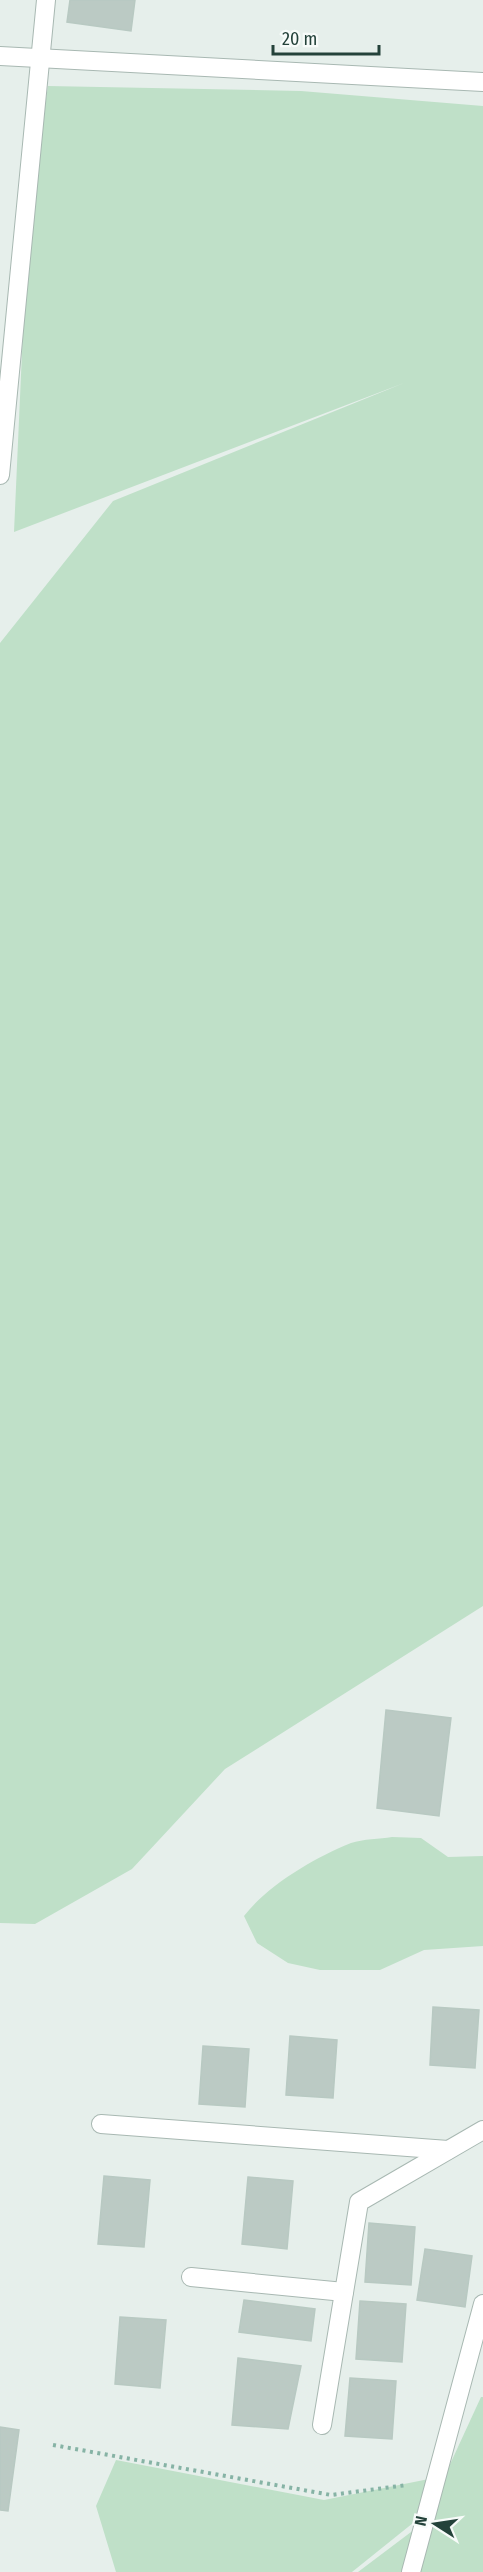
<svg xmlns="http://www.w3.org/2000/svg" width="483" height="2572" font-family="'Fira Sans Condensed',sans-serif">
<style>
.green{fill:#bfe0c8}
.building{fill:#bbcac4;stroke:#b8c9c2;stroke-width:1.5}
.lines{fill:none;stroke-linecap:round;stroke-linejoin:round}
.minor-casing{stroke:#a8b8b2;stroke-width:20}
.path{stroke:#86b3a5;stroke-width:4;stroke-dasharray:3 4.5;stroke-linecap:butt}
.minor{stroke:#fff;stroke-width:18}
</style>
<rect width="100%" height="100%" fill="#e6efeb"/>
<!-- green -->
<g class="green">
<polygon points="48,86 301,91 483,106 483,1606 225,1769 132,1869 35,1924 0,1923 0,643 113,501 404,383 14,532 28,218"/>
<path d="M392 1837 421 1838 448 1857 483 1856V1946L424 1950 380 1970H320L288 1963 257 1943 244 1916C268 1885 314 1858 351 1843 363 1839 380 1839 392 1837Z"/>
<polygon points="481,2397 483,2397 483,2572 358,2572 423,2523"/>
<polygon points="116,2460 324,2500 429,2479 413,2523 352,2572 116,2572 96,2506"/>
</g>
<!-- building -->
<g class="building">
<polygon points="70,0 135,0 131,31 67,22"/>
<polygon points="386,1710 451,1718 439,1816 377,1808"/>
<polygon points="433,2007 479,2010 475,2068 430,2065"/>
<polygon points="290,2036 337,2040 333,2098 286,2095"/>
<polygon points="203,2046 249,2049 245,2107 199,2104"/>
<polygon points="104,2176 150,2180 144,2247 98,2244"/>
<polygon points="248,2177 293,2181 287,2249 242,2244"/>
<polygon points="369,2223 415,2227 411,2285 365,2282"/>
<polygon points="425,2249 472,2256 465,2307 417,2300"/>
<polygon points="244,2300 315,2309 311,2341 239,2332"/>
<polygon points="360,2301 406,2304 402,2362 356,2359"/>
<polygon points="120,2317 166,2320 160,2388 115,2384"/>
<polygon points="238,2358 301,2366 288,2429 232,2425"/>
<polygon points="350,2378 396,2381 392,2439 345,2436"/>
<polygon points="0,2427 19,2430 8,2511 0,2510"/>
</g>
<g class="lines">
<!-- minor casing -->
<g class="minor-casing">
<g id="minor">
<polyline points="0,56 483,82"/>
<polyline points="0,475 46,0"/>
<polyline points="101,2124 448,2150"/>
<polyline points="191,2277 344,2292"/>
<polyline points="322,2425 359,2202 483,2130"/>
<polyline points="411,2572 483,2304"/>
</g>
</g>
<!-- path -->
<polyline class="path" points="53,2445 331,2495 407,2485"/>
<!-- minor -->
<use href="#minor" class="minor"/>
</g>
<!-- north arrow -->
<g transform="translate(435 2524) rotate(282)" stroke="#f7fbf9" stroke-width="4.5" paint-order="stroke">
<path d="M0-4.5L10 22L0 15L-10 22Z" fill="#24423a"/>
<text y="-9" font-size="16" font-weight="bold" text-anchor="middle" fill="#24423a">N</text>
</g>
<!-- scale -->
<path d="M273 45v9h106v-9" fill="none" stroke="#24423a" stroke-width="3"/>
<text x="282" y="45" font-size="18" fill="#24423a" stroke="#f7fbf9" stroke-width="4.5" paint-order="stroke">20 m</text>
</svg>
